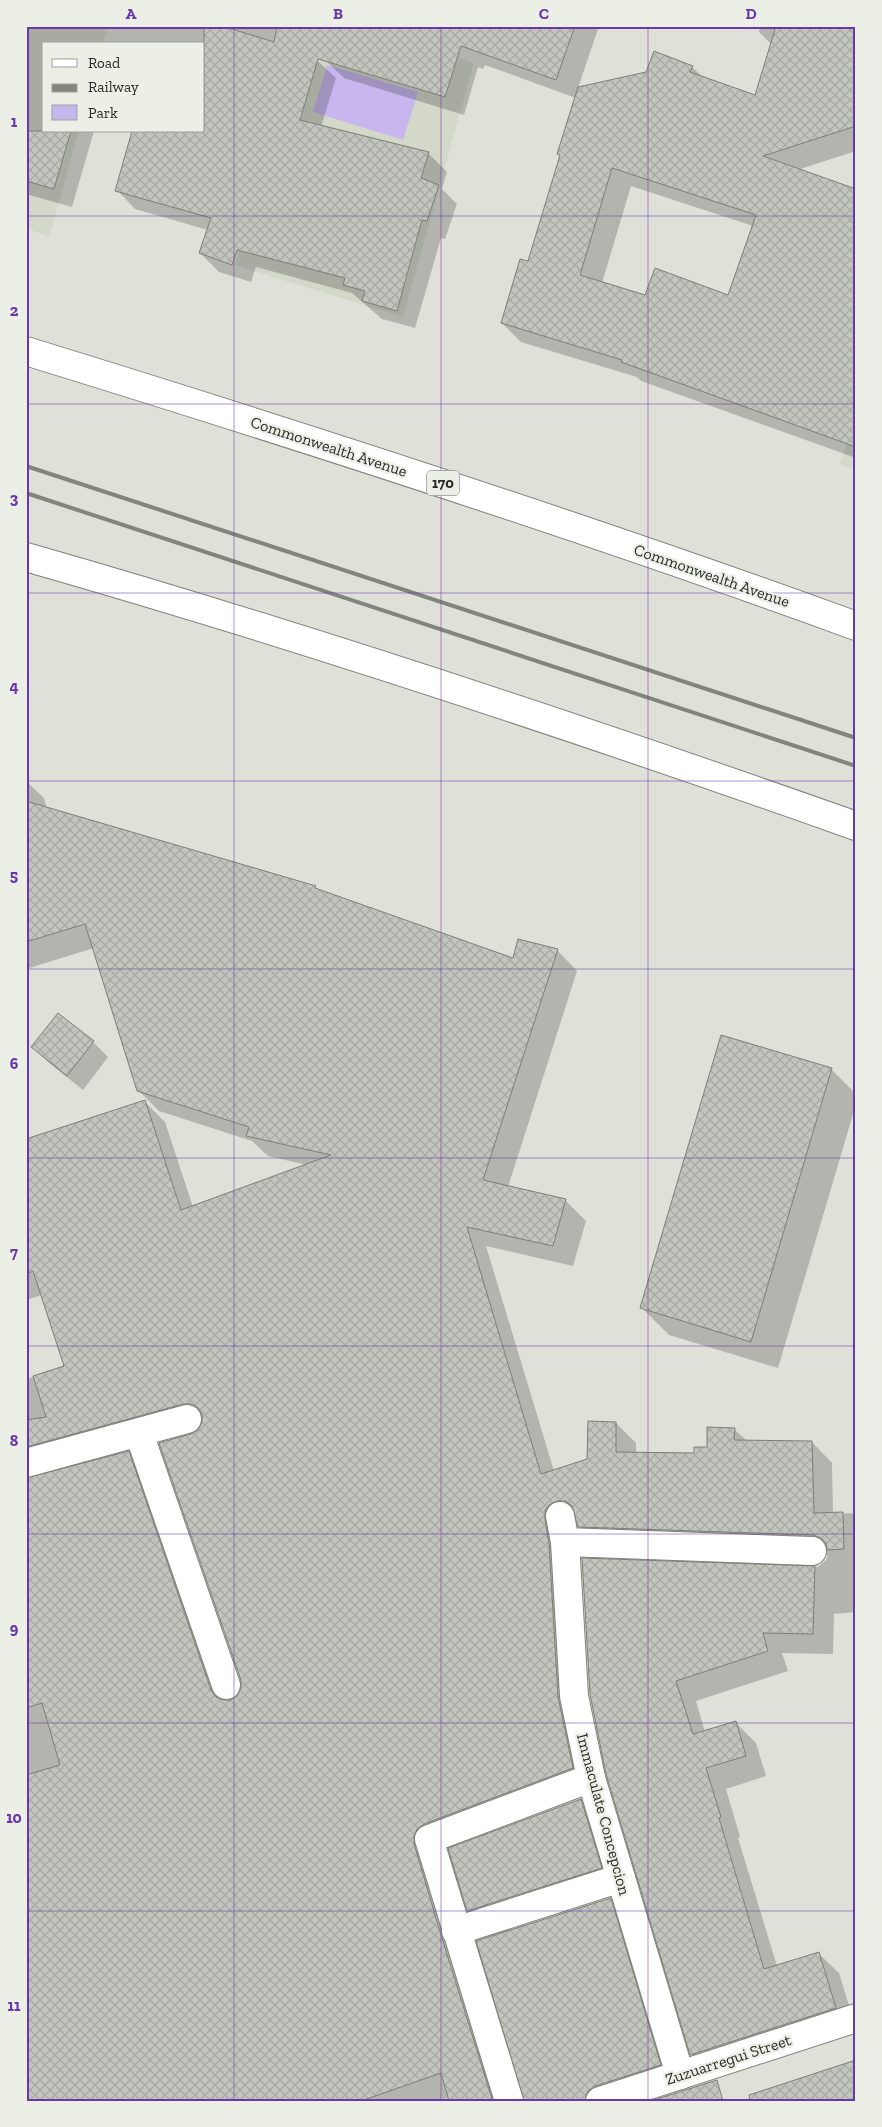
<svg xmlns="http://www.w3.org/2000/svg" width="882" height="2127" font-family="'Zilla Slab',serif">
<style>
.built{fill:#d3d8c8}
.green{fill:#c8b7ee}
.shadow{fill:#0003;fill-rule:evenodd}
.building{fill:url(#building-cross-hatch);stroke:#7c7f77;fill-rule:evenodd}
.lines{fill:none;stroke-linecap:round;stroke-linejoin:round}
.minor-casing{stroke:#7f817a;stroke-width:30}
.major-casing{stroke:#7f817a;stroke-width:30}
.minor{stroke:#fff;stroke-width:28}
.major{stroke:#fff;stroke-width:28}
.rail{stroke:#82847e;stroke-width:4}
.grid{fill:none;stroke:#6937ae;stroke-width:1;stroke-opacity:0.55}
.labels{text-anchor:middle;stroke-width:4.5;stroke-linejoin:round;paint-order:stroke}
.shield{fill:#ecefe6;stroke:#646661;stroke-width:1}
.shield-label{font-size:15px;font-weight:bold;fill:#2a2b28}
.street-label{font-size:16px;fill:#2a2b28;stroke:#ecefe6}
.neatline{fill:none;stroke:#6937ae;stroke-width:2}
.grid-label{font-size:16px;text-anchor:middle;font-weight:bold;fill:#6937ae}
</style>
<defs>
<pattern id="building-cross-hatch" width="8" height="8" patternUnits="userSpaceOnUse" patternTransform="scale(1.25)"><rect width="8" height="8" fill="#c2c5bd"/><path d="M0 0l8 8M0 8l8-8" fill="none" stroke="#a7a9a2"/></pattern>
</defs>
<rect width="100%" height="100%" fill="#dfe1d9"/>
<!-- built -->
<g class="built">
<polygon points="26,26 108,26 103,44 44,44 44,131 79,131 49,237 26,228"/>
<polygon points="306,26 375,26 474,63 403,317 235,265"/>
<polygon points="856,416 856,470 840,464"/>
</g>
<!-- green -->
<polygon class="green" points="327,65 418,92 403,140 313,112"/>
<!-- shadow -->
<g class="shadow">
<polygon points="26,26 280,26 336,78 321,127 428,153 447,172 442,189 457,204 445,239 441,238 415,328 382,319 352,293 256,267 251,282 219,272 200,253 208,230 135,209 117,190 204,131 204,44 44,44 44,131 94,131 72,207 26,194"/>
<path d="M335 26H599L578 88 692 67 704 78 755 96 772 45 759 32 760 26H856V151L797 170 856 191V458L641 381 637 377 521 342 502 323 529 263 561 156 558 153 576 98 485 65 483 69 478 67 464 115 344 78 325 60ZM631 186 753 226 729 296 646 297 602 283Z"/>
<polygon points="26,781 44,798 47,809 315,887 318,890 514,959 557,950 577,971 508,1187 566,1201 586,1221 573,1266 486,1246 554,1471 589,1460 616,1423 636,1443 636,1453 695,1454 708,1449 734,1429 747,1441 812,1442 832,1463 833,1514 856,1513 856,1612 834,1614 833,1654 782,1653 788,1671 696,1701 705,1732 735,1722 756,1743 766,1776 726,1789 740,1837 738,1838 777,1966 818,1953 839,1973 856,2028 712,2075 692,2055 607,1774 591,1694 812,1568 819,1566 826,1560 828,1555 600,1547 579,1526 578,1521 570,1525 593,1788 444,1844 506,2101 448,2101 447,2098 439,2101 26,2101 26,1509 128,1453 149,1473 228,1701 238,1696 242,1689 192,1435 199,1431 203,1424 75,1459 26,1451 26,1379 66,1367 42,1295 26,1300 26,1155 145,1102 165,1122 193,1207 307,1165 268,1156 252,1141 159,1111 138,1090 94,948 26,969"/>
<polygon points="58,1015 93,1042 108,1057 83,1090 48,1062 33,1047"/>
<polygon points="831,1069 856,1094 856,1104 778,1368 669,1335 642,1308"/>
<polygon points="581,1800 590,1809 610,1877 478,1920 468,1910"/>
<polygon points="610,1899 631,1920 680,2085 633,2101 585,2101 591,2099 590,2096 577,2101"/>
</g>
<!-- building -->
<g class="building">
<polygon points="204,26 222,26 274,42 277,26 575,26 556,80 461,46 445,97 318,59 300,120 429,152 421,178 439,185 427,221 422,220 397,311 362,301 365,291 343,285 345,278 237,250 232,265 199,253 211,218 115,191 132,131 204,131"/>
<path d="M776 26H856V126L763 156 856 189V447L621 362 622 360 501 323 520 259 528 261 560 155 557 154 578 87 646 72 654 51 693 66 690 72 755 95ZM612 168 756 215 728 295 655 268 645 295 580 275Z"/>
<polygon points="26,131 71,131 54,189 26,181"/>
<polygon points="26,801 316,886 315,888 513,958 518,939 558,949 483,1180 566,1199 553,1246 467,1227 541,1474 587,1459 588,1421 616,1422 616,1452 694,1453 694,1447 707,1447 707,1427 735,1428 734,1440 812,1441 814,1513 843,1512 844,1549 827,1550 826,1543 821,1538 813,1535 578,1527 572,1506 566,1501 557,1501 549,1505 545,1510 545,1519 549,1544 558,1697 573,1768 424,1824 417,1829 414,1836 414,1844 441,1935 492,2099 486,2101 449,2101 441,2073 361,2101 26,2101 26,1775 60,1765 42,1703 26,1708 26,1478 129,1451 211,1690 216,1697 224,1700 231,1700 238,1695 241,1687 241,1680 159,1443 191,1434 198,1430 202,1422 202,1414 198,1408 191,1404 183,1404 26,1447 26,1420 46,1417 33,1376 64,1366 33,1271 26,1274 26,1139 145,1100 181,1210 331,1155 246,1136 249,1127 137,1091 85,924 26,942"/>
<polygon points="58,1013 94,1041 67,1076 31,1047"/>
<polygon points="721,1035 832,1068 751,1342 640,1308"/>
<polygon points="582,1558 815,1566 813,1634 763,1633 768,1651 676,1681 693,1734 736,1721 746,1756 706,1768 721,1817 719,1818 764,1969 819,1952 836,2008 690,2055 606,1774 590,1694"/>
<polygon points="581,1799 602,1868 467,1911 448,1848"/>
<polygon points="611,1898 661,2065 595,2086 588,2091 585,2101 524,2101 476,1941"/>
<polygon points="856,2060 856,2101 750,2101 749,2095"/>
<polygon points="717,2080 723,2101 651,2101"/>
</g>
<g class="lines">
<!-- minor casing -->
<g class="minor-casing">
<g id="minor">
<polyline points="139,1433 226,1685"/>
<polyline points="26,1463 187,1419"/>
<polyline points="560,1516 565,1542 574,1696 591,1778 680,2075"/>
<polyline points="565,1542 812,1551"/>
<polyline points="456,1931 621,1878"/>
<polyline points="509,2101 429,1839 591,1778"/>
<polyline points="600,2101 856,2018"/>
</g>
</g>
<!-- major casing -->
<g class="major-casing">
<g id="major">
<path d="M26 351C305 437 582 526 856 626"/>
<path d="M26 557C306 637 582 729 856 826"/>
</g>
</g>
<!-- minor -->
<use href="#minor" class="minor"/>
<!-- major -->
<use href="#major" class="major"/>
<!-- rail -->
<g class="rail">
<polyline points="26,466 856,738"/>
<polyline points="26,493 856,766"/>
</g>
</g>
<!-- grid -->
<path class="grid" d="M234 26V2101M441 26V2101M648 26V2101M26 216H856M26 404H856M26 593H856M26 781H856M26 969H856M26 1158H856M26 1346H856M26 1534H856M26 1723H856M26 1911H856"/>
<g class="labels">
<!-- shield labels -->
<rect class="shield" x="427" y="470.5" width="32" height="25" rx="4"/>
<g class="shield-label">
<text x="443" y="488">170</text>
</g>
<!-- street labels -->
<g class="street-label">
<text transform="translate(329 446) rotate(18)" y="6">Commonwealth Avenue</text>
<text transform="translate(712 575) rotate(19)" y="6">Commonwealth Avenue</text>
<text transform="translate(604 1814) rotate(75)" y="6">Immaculate Concepcion</text>
<text transform="translate(728 2059) rotate(-18)" y="6">Zuzuarregui Street</text>
</g>
</g>
<!-- border -->
<rect width="882" height="2127" fill="none" stroke="#ecefe6" stroke-width="55"/>
<!-- legend -->
<rect x="42" y="42" width="162" height="90" fill="#ecefe6" stroke="#9ea19a"/>
<rect x="52" y="59" width="25" height="8" fill="#ffffff" stroke="#9ea19a"/>
<text x="88" y="68" font-size="15" fill="#2a2b28">Road</text>
<rect x="52" y="84" width="25" height="8" fill="#82847e" stroke="#9ea19a"/>
<text x="88" y="92" font-size="15" fill="#2a2b28">Railway</text>
<rect x="52" y="105" width="25" height="15" fill="#c8b7ee" stroke="#9ea19a"/>
<text x="88" y="118" font-size="15" fill="#2a2b28">Park</text>
<rect x="28" y="28" width="826" height="2072" class="neatline"/>
<g class="grid-label">
<text x="131" y="19">A</text>
<text x="338" y="19">B</text>
<text x="544" y="19">C</text>
<text x="751" y="19">D</text>
<text x="14" y="127">1</text>
<text x="14" y="316">2</text>
<text x="14" y="504">3</text>
<text x="14" y="692">4</text>
<text x="14" y="881">5</text>
<text x="14" y="1069">6</text>
<text x="14" y="1258">7</text>
<text x="14" y="1446">8</text>
<text x="14" y="1634">9</text>
<text x="14" y="1823">10</text>
<text x="14" y="2011">11</text>
</g>
</svg>
